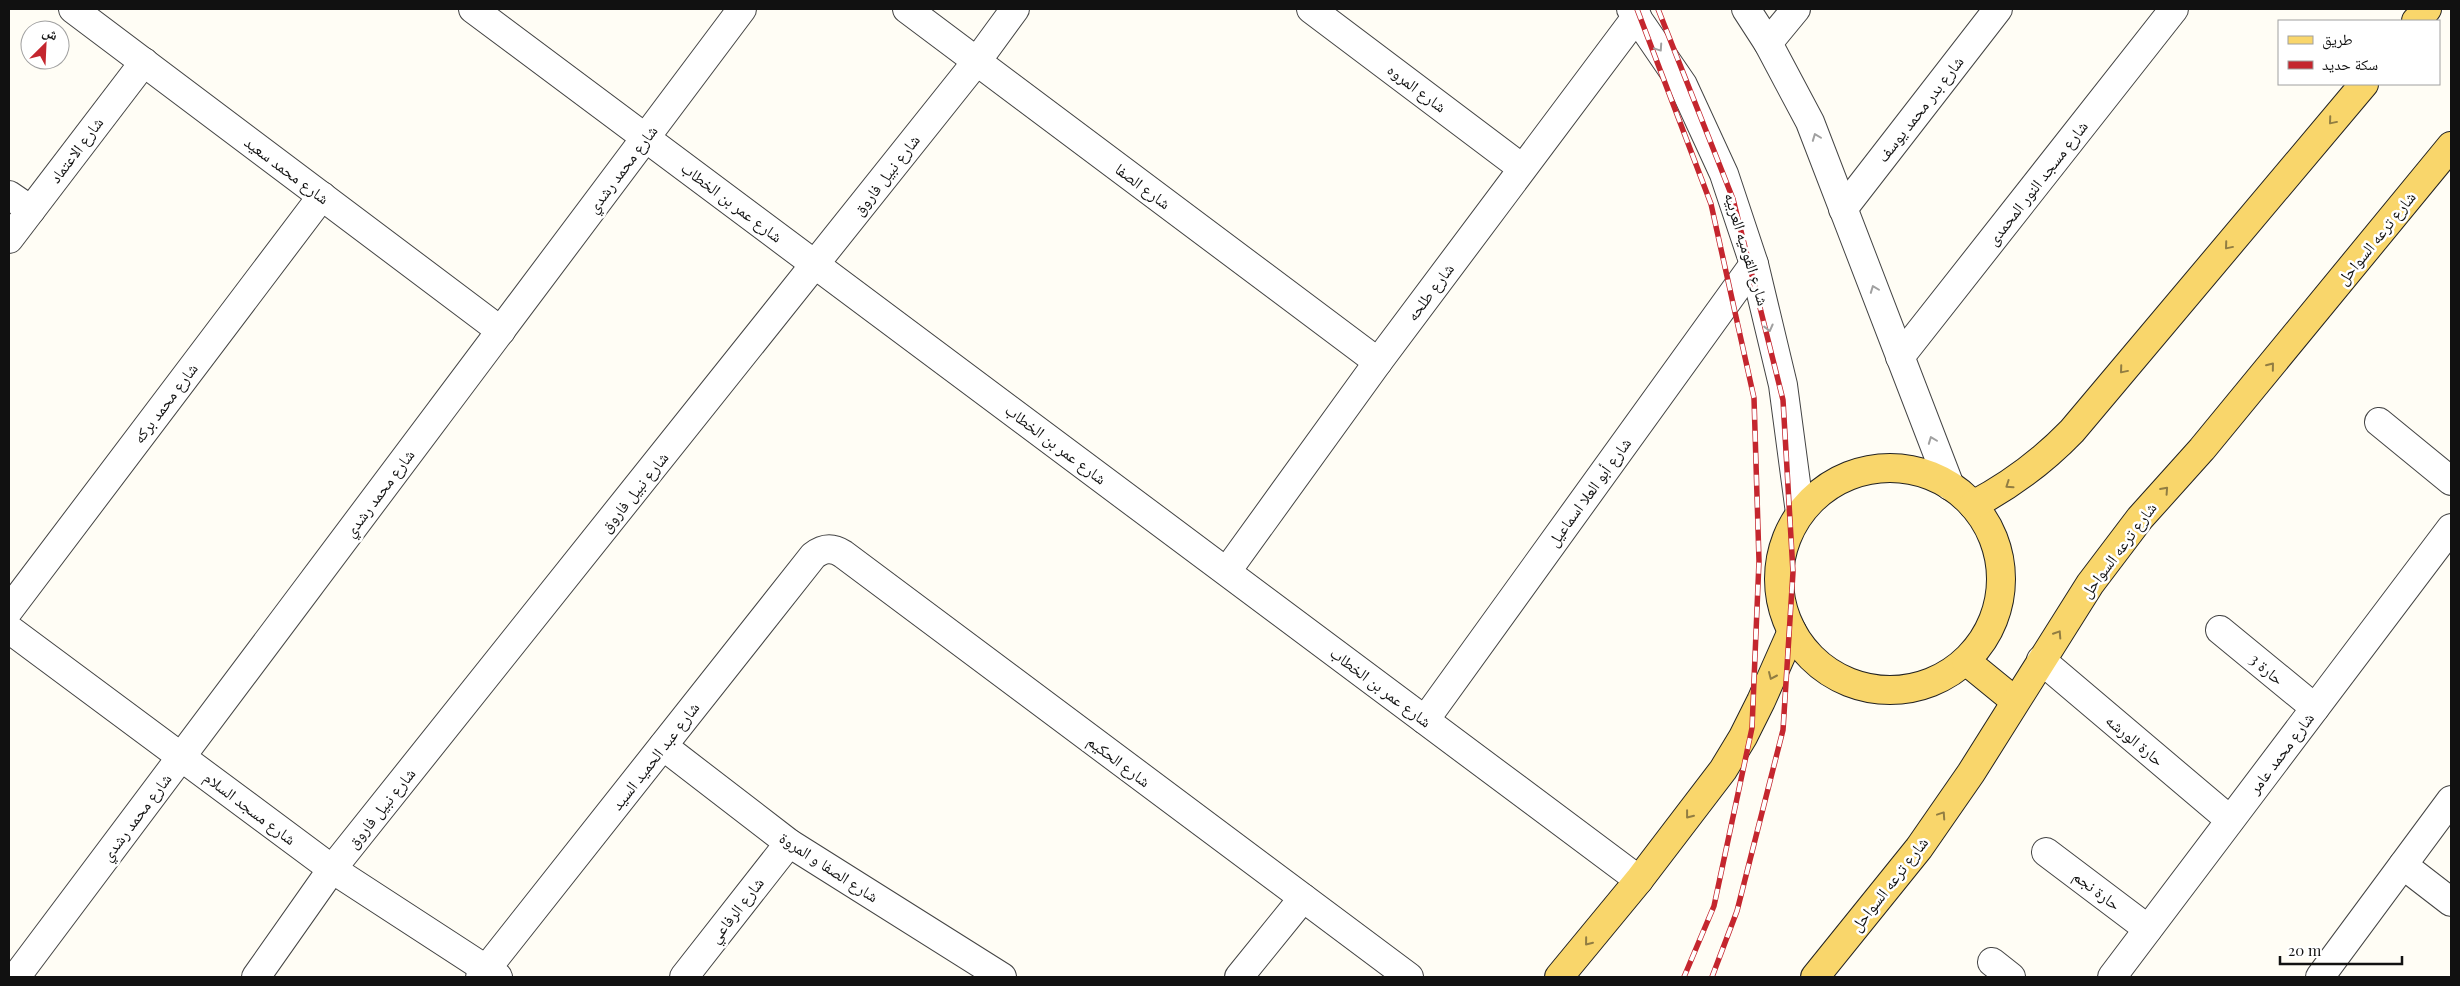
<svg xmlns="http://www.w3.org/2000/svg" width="2460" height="986" font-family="'Playfair Display','Noto Naskh Arabic',serif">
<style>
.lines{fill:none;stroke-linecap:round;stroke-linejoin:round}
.minor-casing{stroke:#444;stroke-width:30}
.major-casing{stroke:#222;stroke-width:30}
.minor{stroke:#fff;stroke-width:28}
.major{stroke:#f9d66b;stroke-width:28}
.rail-casing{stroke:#c4262e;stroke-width:5.5}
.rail{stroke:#fff;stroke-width:4;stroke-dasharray:11;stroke-linecap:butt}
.oneway{stroke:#a0a0a0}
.oneway2{stroke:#917d42}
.labels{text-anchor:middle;stroke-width:5;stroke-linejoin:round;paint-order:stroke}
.street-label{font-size:16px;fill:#111;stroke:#fff}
</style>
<rect width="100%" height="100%" fill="#fffdf5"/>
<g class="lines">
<!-- minor casing -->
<g class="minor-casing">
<g id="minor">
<polyline points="73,9 501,331"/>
<polyline points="473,9 1639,880"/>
<polyline points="907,9 1378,362"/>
<polyline points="1311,9 1522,168"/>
<polyline points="1631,9 1683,85 1724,174 1754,264 1783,385 1800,513"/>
<polyline points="1746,9 1768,43 1810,122 1950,486"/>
<polyline points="1768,43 1796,9"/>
<polyline points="9,195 31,210"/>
<polyline points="1843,209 1998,9"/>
<polyline points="9,239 144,62"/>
<polyline points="1900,357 2174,9"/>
<polyline points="2379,422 2451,481"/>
<polyline points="1227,571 1378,362 1637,16"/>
<polyline points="9,610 322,196"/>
<polyline points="9,629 332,869 498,977"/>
<polyline points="2220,630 2315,708"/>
<polyline points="2041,660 2230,820"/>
<polyline points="1425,720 1754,264"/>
<polyline points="663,746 789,843 1002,977"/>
<polyline points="2046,852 2148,929"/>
<polyline points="2403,865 2451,902"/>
<polyline points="1992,962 2011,977"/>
<polyline points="16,977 742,9"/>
<polyline points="256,977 332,869 977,61 1015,9"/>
<path d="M480 977 813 556C823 548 832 547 843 554L1409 977"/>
<polyline points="684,977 789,843"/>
<polyline points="1239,977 1303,898"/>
<polyline points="2112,977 2451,528"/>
<polyline points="2320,977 2451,800"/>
</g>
</g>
<!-- major casing -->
<g class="major-casing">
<g id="major">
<polyline points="2416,21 2427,9"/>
<circle cx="1890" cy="579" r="111"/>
<path d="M1973 505C2011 485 2042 462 2072 431L2364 84"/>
<polyline points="1966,661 2015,701"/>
<polyline points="1559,977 1639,880 1723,770 1743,737 1761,701 1792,631"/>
<polyline points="1815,977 1919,848 1971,773 2090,584 2140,518 2202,449 2451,146"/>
</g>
</g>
<!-- minor -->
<use href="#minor" class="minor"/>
<!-- major -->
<use href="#major" class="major"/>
<!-- rail casing -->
<g class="rail-casing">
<g id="rail">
<polyline points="1637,9 1711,204 1754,398 1759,561 1752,728 1714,906 1684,977"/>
<polyline points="1658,9 1733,199 1783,400 1793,572 1783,730 1737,911 1712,977"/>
</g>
</g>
<!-- rail -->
<use href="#rail" class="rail"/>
</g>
<!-- one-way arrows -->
<defs><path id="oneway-chevron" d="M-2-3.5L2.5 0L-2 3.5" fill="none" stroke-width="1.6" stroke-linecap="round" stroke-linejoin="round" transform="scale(1.25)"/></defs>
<g class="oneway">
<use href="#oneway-chevron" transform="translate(1659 48) rotate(56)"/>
<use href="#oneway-chevron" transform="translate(1816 137) rotate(-111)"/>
<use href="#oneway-chevron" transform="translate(1874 289) rotate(-111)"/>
<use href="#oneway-chevron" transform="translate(1769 328) rotate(76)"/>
<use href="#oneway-chevron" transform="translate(1932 440) rotate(-111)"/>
</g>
<g class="oneway2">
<use href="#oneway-chevron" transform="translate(2332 121) rotate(130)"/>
<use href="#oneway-chevron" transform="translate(2228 246) rotate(130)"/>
<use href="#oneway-chevron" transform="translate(2271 366) rotate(-51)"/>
<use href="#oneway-chevron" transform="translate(2123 370) rotate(130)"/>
<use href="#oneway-chevron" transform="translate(2009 485) rotate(146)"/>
<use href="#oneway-chevron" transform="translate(2165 490) rotate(-48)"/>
<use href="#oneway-chevron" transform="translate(2058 634) rotate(-57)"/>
<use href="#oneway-chevron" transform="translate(1772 676) rotate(114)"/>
<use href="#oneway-chevron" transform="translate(1689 815) rotate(128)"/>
<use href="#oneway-chevron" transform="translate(1942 815) rotate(-56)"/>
<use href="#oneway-chevron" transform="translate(1588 942) rotate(129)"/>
</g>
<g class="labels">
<!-- street labels -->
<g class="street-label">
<text transform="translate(1417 88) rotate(37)" y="6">شارع المروه</text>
<text transform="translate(1920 109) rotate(-52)" y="6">شارع بدر محمد يوسف</text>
<text transform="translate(76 150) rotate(-53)" y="6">شارع الاعتماد</text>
<text transform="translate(622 169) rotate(-53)" y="6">شارع محمد رشدي</text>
<text transform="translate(287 170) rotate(37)" y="6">شارع محمد سعيد</text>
<text transform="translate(886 175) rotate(-52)" y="6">شارع نبيل فاروق</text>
<text transform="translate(2037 183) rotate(-52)" y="6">شارع مسجد النور المحمدى</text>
<text transform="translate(1143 186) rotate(37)" y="6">شارع الصفا</text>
<text transform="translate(732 202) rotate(37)" y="6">شارع عمر بن الخطاب</text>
<text transform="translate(2376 238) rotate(-51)" y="6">شارع ترعه السواحل</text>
<text transform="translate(1747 249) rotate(73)" y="6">شارع القوميه العربيه</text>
<text transform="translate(1430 292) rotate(-53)" y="6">شارع طلحه</text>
<text transform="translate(165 403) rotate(-53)" y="6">شارع محمد بركه</text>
<text transform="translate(1056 444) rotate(37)" y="6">شارع عمر بن الخطاب</text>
<text transform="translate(634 492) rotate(-51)" y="6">شارع نبيل فاروق</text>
<text transform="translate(1589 492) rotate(-54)" y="6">شارع أبو العلا اسماعيل</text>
<text transform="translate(379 493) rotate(-53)" y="6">شارع محمد رشدي</text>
<text transform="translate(2118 550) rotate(-53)" y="6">شارع ترعه السواحل</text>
<text transform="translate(2267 669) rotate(40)" y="6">حارة 3</text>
<text transform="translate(1381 687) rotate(37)" y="6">شارع عمر بن الخطاب</text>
<text transform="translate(2135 740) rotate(40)" y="6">حارة الورشه</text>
<text transform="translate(2281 753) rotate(-53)" y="6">شارع محمد عامر</text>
<text transform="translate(655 756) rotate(-52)" y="6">شارع عبد الحميد السيد</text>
<text transform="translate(1119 761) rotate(37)" y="6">شارع الحكيم</text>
<text transform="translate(250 808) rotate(37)" y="6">شارع مسجد السلام</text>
<text transform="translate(381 808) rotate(-51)" y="6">شارع نبيل فاروق</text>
<text transform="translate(136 817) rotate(-53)" y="6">شارع محمد رشدي</text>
<text transform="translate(829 867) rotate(33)" y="6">شارع الصفا و المروة</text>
<text transform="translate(1889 884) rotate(-52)" y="6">شارع ترعه السواحل</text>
<text transform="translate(2097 890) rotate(37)" y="6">حارة نجم</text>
<text transform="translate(736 910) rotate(-52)" y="6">شارع الرفاعي</text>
</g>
</g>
<!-- border -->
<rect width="2460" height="986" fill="none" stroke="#111111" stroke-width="20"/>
<!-- legend -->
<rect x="2278" y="20" width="162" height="65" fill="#ffffff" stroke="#a0a0a0"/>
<rect x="2288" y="36" width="25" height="8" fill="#f9d66b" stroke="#a0a0a0"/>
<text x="2322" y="45" font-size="15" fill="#111111">طريق</text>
<rect x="2288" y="61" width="25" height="8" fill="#c4262e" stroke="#a0a0a0"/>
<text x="2322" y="70" font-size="15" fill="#111111">سكة حديد</text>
<!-- north arrow -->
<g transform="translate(45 45) rotate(24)"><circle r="24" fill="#ffffff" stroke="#a0a0a0"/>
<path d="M0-4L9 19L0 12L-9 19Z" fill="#c4262e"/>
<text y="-8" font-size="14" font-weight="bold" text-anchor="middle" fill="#111111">ش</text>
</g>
<!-- scale -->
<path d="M2280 956v8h122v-8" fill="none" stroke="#111111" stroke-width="2.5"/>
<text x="2288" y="956" font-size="15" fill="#111111" stroke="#ffffff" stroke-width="4" paint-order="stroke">20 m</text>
</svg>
